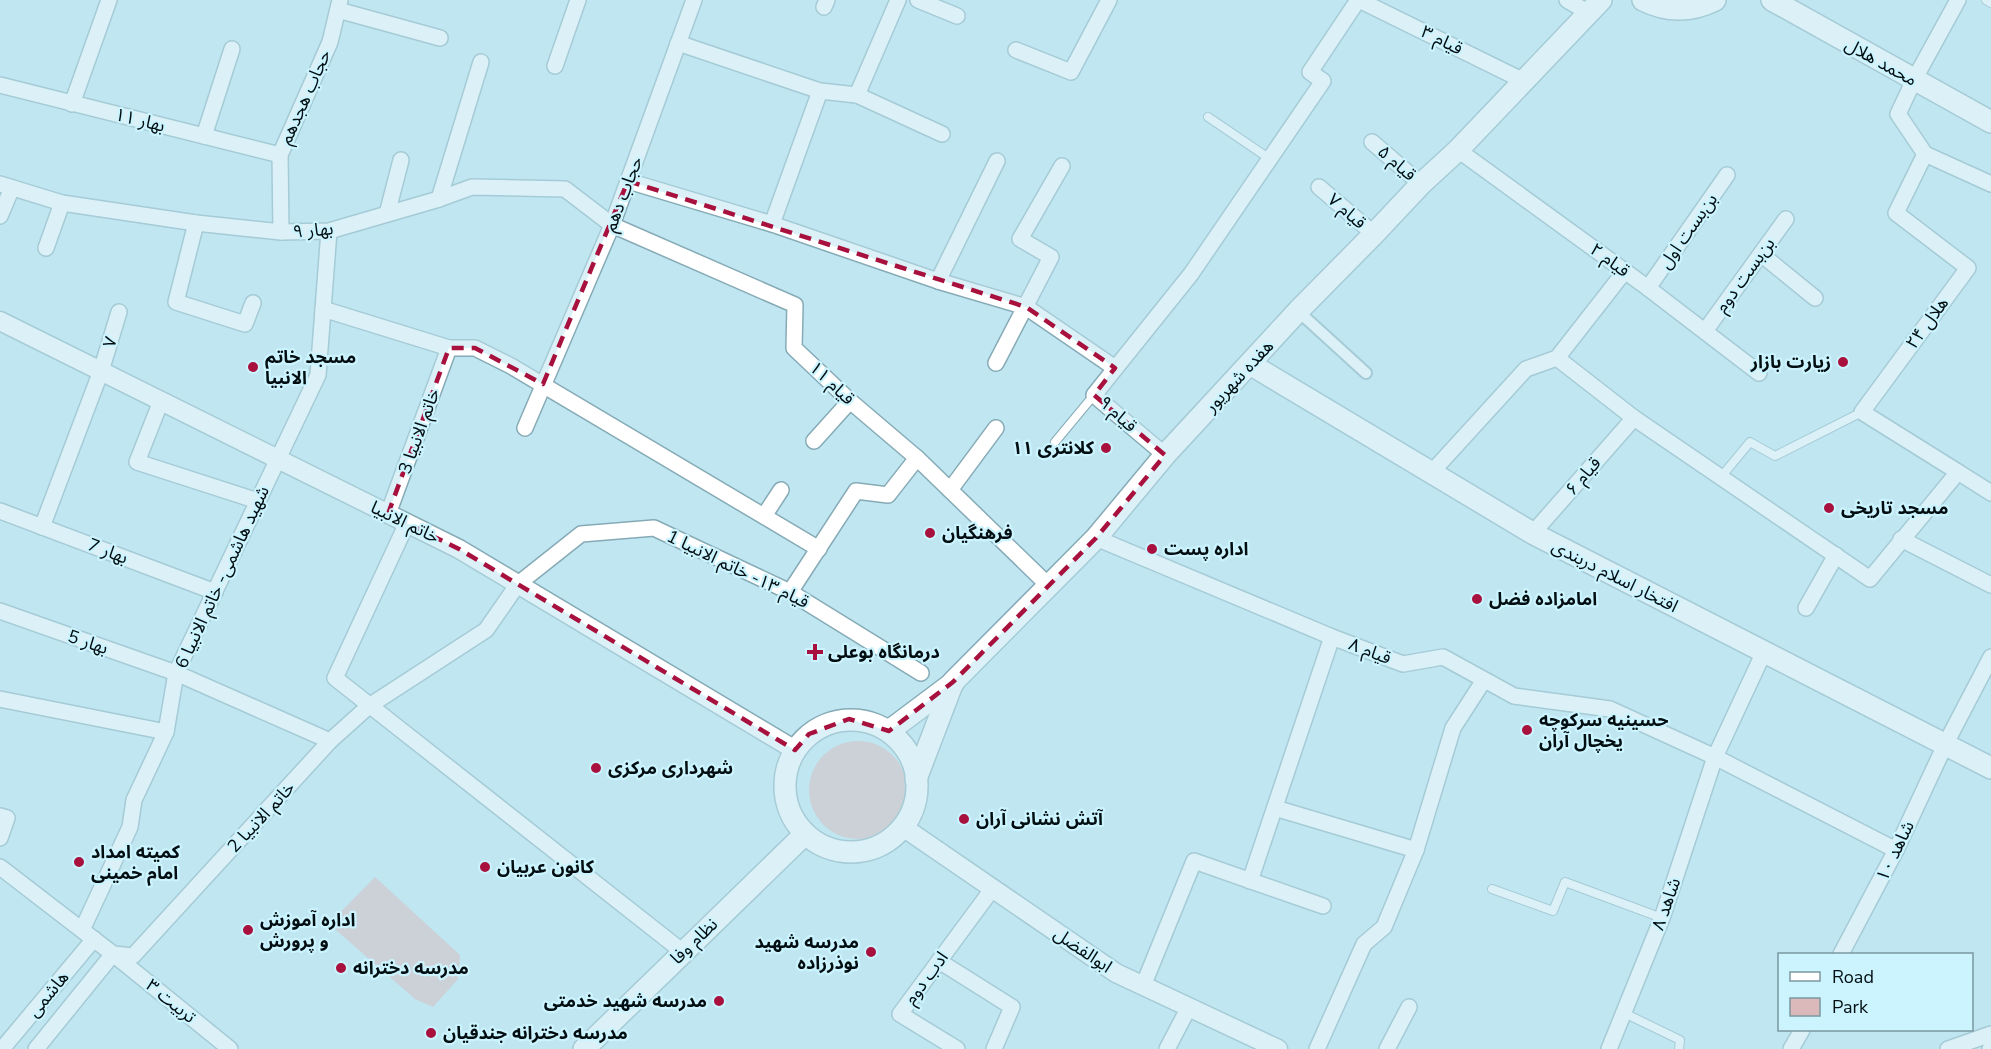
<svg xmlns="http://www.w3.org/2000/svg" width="1991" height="1049" font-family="'Nunito Sans','Noto Sans Arabic',sans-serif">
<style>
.green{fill:#dbb9bb}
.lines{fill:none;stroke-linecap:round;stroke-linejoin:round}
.service-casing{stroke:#86abb6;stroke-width:10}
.pedestrian-casing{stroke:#86abb6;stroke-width:14}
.minor-casing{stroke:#86abb6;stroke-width:18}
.tertiary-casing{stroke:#86abb6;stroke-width:21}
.secondary-casing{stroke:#86abb6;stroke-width:24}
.service{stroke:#fff;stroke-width:8}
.pedestrian{stroke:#fff;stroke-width:10}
.minor{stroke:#fff;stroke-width:15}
.tertiary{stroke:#fff;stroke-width:18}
.secondary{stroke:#fff;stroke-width:21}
.marked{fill:none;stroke:#a8113d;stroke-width:4.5;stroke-dasharray:12 8;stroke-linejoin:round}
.poi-dot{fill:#a8113d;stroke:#ccf4ff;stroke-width:2}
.labels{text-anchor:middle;stroke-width:4.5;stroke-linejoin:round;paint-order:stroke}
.street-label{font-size:18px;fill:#020e11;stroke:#ccf4ff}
.poi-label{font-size:18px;font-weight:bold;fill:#020e11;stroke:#ccf4ff;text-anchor:start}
</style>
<rect width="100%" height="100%" fill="#bfe6f1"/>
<!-- green -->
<g class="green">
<circle cx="858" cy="790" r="49"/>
<polygon points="375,877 460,955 458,979 433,1007 415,999 329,924"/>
</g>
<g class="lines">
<!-- service casing -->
<g class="service-casing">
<g id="service">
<polyline points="1986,0 1991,3"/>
<polyline points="1208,117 1270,159"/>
<polyline points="1055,442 1094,395"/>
<polyline points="1721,477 1750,442 1775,456 1862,412"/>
<polyline points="1492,889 1553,911 1565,882 1662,918"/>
<polyline points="1624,1013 1680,1040 1679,1049"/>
</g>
</g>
<!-- pedestrian casing -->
<g class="pedestrian-casing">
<polyline id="pedestrian" points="1298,311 1366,373"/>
</g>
<!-- minor casing -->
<g class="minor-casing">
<g id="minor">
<polyline points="918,0 957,16"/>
<polyline points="1359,0 1524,81"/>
<polyline points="1567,0 1589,13"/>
<polyline points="824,7 827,0"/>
<polyline points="338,10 440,38"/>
<polyline points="678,43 820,91 857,95 942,134"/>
<polyline points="1016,50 1071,72 1109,0"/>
<polyline points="555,66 578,0"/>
<polyline points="0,85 280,155"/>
<polyline points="857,95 898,0"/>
<polyline points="72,104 109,0"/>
<polyline points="204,136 232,49"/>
<polyline points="1372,142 1421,184"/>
<polyline points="1458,150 1648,288 1759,373"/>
<polyline points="1925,154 1991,184"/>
<polyline points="628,181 772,224 938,281 1026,307 1115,368"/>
<polyline points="0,184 62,203 196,223 281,232 329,231 439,199 472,187 565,189 612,225 795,305 794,348 850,401 917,458 1048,585"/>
<polyline points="1319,187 1374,234"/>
<polyline points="439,199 481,62"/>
<polyline points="387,214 401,160"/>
<polyline points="0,216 12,188"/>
<polyline points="196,223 176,302 245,324 253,303"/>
<polyline points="772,224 820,91"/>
<polyline points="281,232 280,155 330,42 340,0"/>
<polyline points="46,248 62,203"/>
<polyline points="1761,254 1815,298"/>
<polyline points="938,281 997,161"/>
<polyline points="1648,288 1727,175"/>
<polyline points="323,309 449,348 475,348 511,366 819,549"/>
<polyline points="1705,331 1786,219"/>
<polyline points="1557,358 1634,418 1870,579 1958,472 1862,412 1968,268 1896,213 1925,154 1898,114 1914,80 1958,0"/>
<polyline points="996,363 1051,257 1020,239 1062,166"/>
<polyline points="161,401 137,462 258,501"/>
<polyline points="525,428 612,225 694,0"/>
<polyline points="814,441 850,401"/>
<polyline points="1165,455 1094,395 1191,274 1323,81 1310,72 1358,0"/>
<polyline points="1958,472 1991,493"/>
<polyline points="1431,473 1526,369 1557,358 1625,271"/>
<polyline points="950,490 996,428"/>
<polyline points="0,511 215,592"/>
<polyline points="388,514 449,348"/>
<polyline points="764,516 781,490"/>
<polyline points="407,523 335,678 683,952"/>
<polyline points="42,527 101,371 119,312"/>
<polyline points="1534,534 1540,525 1634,418"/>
<polyline points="1096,538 1332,637 1403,664 1443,657 1514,696 1610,709 1715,757 1896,850"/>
<polyline points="1901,539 1991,585"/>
<polyline points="790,592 856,491 888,495 917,458"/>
<polyline points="1806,608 1836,555"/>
<polyline points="0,611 176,673 330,741"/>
<polyline points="0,699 166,732"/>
<polyline points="1275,808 1416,850"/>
<polyline points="0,816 7,818 0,838"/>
<polyline points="0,867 113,954 133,956 330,741 369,706 486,630 518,584 581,534 654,528 790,592 921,673"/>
<polyline points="1250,881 1332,637"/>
<polyline points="82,930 130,827 134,800 166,732 176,673 318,375 329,231"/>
<polyline points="1841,954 1896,850 1945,745 1991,657"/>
<polyline points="939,961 1012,1007 994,1049"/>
<polyline points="1143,986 1194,861 1323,906"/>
<polyline points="2,1049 94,939"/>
<polyline points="36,1049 113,954 230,1049"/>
<polyline points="957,1049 900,1014 993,888"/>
<polyline points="1167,1049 1189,1007"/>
<polyline points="1317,1049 1364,944 1384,927 1416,850 1453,728 1484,680"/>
<polyline points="1387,1049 1409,1007"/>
<polyline points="1609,1049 1662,918 1715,757 1764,652"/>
<polyline points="1791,1049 1802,1030"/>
<polyline points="1948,1049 1991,1034"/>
<polyline points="1990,1049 1991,1047"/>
</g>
</g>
<!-- tertiary casing -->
<g class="tertiary-casing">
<g id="tertiary">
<polyline points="0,321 459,549 795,750"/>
<polyline points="903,827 1116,973 1278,1049"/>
</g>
</g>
<!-- secondary casing -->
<g class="secondary-casing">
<g id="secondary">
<path d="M1643 0C1667 12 1691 12 1715 0"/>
<polyline points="1772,0 1991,122"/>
<polyline points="1250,364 1534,534 1991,768"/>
<circle cx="851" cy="786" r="66"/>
<polyline points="889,731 953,683"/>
<polyline points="916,779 953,682 1096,538 1165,455 1298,311 1374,234 1421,184 1458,150 1601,0"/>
<polyline points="584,1049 805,834"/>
</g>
</g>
<!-- service -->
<use href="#service" class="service"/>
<!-- pedestrian -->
<use href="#pedestrian" class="pedestrian"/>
<!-- minor -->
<use href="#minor" class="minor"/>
<!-- tertiary -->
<use href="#tertiary" class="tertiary"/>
<!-- secondary -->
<use href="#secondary" class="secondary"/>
</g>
<!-- marked area -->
<path d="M0 0H1991V1049H0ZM628 181 1026 307 1115 368 1094 395 1165 455 1096 538 953 682 889 731 849 719 809 734 795 750 459 549 388 514 449 348H475L543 384Z" fill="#bfe6f1" fill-opacity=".55" fill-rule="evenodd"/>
<path class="marked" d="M628 181 1026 307 1115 368 1094 395 1165 455 1096 538 953 682 889 731 849 719 809 734 795 750 459 549 388 514 449 348H475L543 384Z"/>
<!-- markers -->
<g class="poi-dot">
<circle cx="1843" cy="362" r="6"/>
<circle cx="253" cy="367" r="6"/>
<circle cx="1106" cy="448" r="6"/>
<circle cx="1829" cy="508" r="6"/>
<circle cx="930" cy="533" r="6"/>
<circle cx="1152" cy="549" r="6"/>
<circle cx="1477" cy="599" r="6"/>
<path d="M812 643h6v6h6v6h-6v6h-6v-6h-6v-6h6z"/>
<circle cx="1527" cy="730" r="6"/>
<circle cx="596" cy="768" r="6"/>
<circle cx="964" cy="819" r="6"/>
<circle cx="79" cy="862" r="6"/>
<circle cx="485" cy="867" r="6"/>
<circle cx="248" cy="930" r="6"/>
<circle cx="871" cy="952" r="6"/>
<circle cx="341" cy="968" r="6"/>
<circle cx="719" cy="1001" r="6"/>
<circle cx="431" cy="1033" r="6"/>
</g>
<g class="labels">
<!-- street labels -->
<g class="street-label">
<text transform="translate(1442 40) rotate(26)" y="6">قیام ۳</text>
<text transform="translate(1881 62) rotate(29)" y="6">محمد هلال</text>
<text transform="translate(305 97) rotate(-66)" y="6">حجاب هجدهم</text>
<text transform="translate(140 120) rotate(14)" y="6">بهار ۱۱</text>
<text transform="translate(1397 163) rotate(41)" y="6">قیام ۵</text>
<text transform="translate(623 194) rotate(-69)" y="6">حجاب دهم</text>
<text transform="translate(1347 211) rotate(41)" y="6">قیام ۷</text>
<text transform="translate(313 230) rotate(-5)" y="6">بهار ۹</text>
<text transform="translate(1688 231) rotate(-55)" y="6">بن‌بست اول</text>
<text transform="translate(1610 260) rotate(36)" y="6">قیام ۲</text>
<text transform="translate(1745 275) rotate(-54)" y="6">بن‌بست دوم</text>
<text transform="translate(1927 323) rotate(-54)" y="6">هلال ۲۴</text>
<text transform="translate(110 342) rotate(-73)" y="6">۷</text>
<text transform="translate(1239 376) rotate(-47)" y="6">هفده شهریور</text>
<text transform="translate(832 383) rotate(43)" y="6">قیام ۱۱</text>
<text transform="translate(1118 414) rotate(42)" y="6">قیام ۹</text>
<text transform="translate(419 431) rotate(-70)" y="6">خاتم الانبیا 3</text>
<text transform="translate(1583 476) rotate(-49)" y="6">قیام ۶</text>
<text transform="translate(405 522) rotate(26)" y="6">خاتم الانبیا</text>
<text transform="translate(108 551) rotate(21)" y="6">بهار 7</text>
<text transform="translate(738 569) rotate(26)" y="6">قیام ۱۳- خاتم الانبیا 1</text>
<text transform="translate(1615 576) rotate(27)" y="6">افتخار اسلام دربندی</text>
<text transform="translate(222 577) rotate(-65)" y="6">شهید هاشمی- خاتم الانبیا 6</text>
<text transform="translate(88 642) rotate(19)" y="6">بهار 5</text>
<text transform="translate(1370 651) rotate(21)" y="6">قیام ۸</text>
<text transform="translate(261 817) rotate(-47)" y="6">خاتم الانبیا 2</text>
<text transform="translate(1895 851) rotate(-64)" y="6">شاهد ۱۰</text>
<text transform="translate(1666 904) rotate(-71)" y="6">شاهد ۸</text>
<text transform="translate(694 941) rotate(-44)" y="6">نظام وفا</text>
<text transform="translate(1083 950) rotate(34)" y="6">ابوالفضل</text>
<text transform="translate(926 978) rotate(-54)" y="6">ادب دوم</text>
<text transform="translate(48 994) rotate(-50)" y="6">هاشمی</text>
<text transform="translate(171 1001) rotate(39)" y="6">تربیت ۳</text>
</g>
<!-- poi labels -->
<g class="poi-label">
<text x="265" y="363">مسجد خاتم<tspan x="265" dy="21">الانبیا</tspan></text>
<text x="1831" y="368" text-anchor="end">زیارت بازار</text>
<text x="1094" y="454" text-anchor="end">کلانتری ۱۱</text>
<text x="1841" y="514">مسجد تاریخی</text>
<text x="942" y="539">فرهنگیان</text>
<text x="1164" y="555">اداره پست</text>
<text x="1489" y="605">امامزاده فضل</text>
<text x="828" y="658">درمانگاه بوعلی</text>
<text x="1539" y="726">حسینیه سرکوچه<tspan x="1539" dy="21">یخچال آران</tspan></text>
<text x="608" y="774">شهرداری مرکزی</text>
<text x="976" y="825">آتش نشانی آران</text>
<text x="91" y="858">کمیته امداد<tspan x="91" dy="21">امام خمینی</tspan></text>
<text x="497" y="873">کانون عربیان</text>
<text x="260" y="926">اداره آموزش<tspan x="260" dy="21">و پرورش</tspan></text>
<text x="859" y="948" text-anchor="end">مدرسه شهید<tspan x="859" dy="21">نوذرزاده</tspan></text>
<text x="353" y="974">مدرسه دخترانه</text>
<text x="707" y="1007" text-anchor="end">مدرسه شهید خدمتی</text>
<text x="443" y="1039">مدرسه دخترانه جندقیان</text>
</g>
</g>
<!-- legend -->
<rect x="1778" y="953" width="195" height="78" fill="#ccf4ff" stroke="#7b98a0" stroke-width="1.5"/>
<rect x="1790" y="972" width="30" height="9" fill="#ffffff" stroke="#7b98a0" stroke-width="1.5"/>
<text x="1832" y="983" font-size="18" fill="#020e11">Road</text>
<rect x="1790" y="998" width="30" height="18" fill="#dbb9bb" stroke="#7b98a0" stroke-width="1.5"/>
<text x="1832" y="1013" font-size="18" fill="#020e11">Park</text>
</svg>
